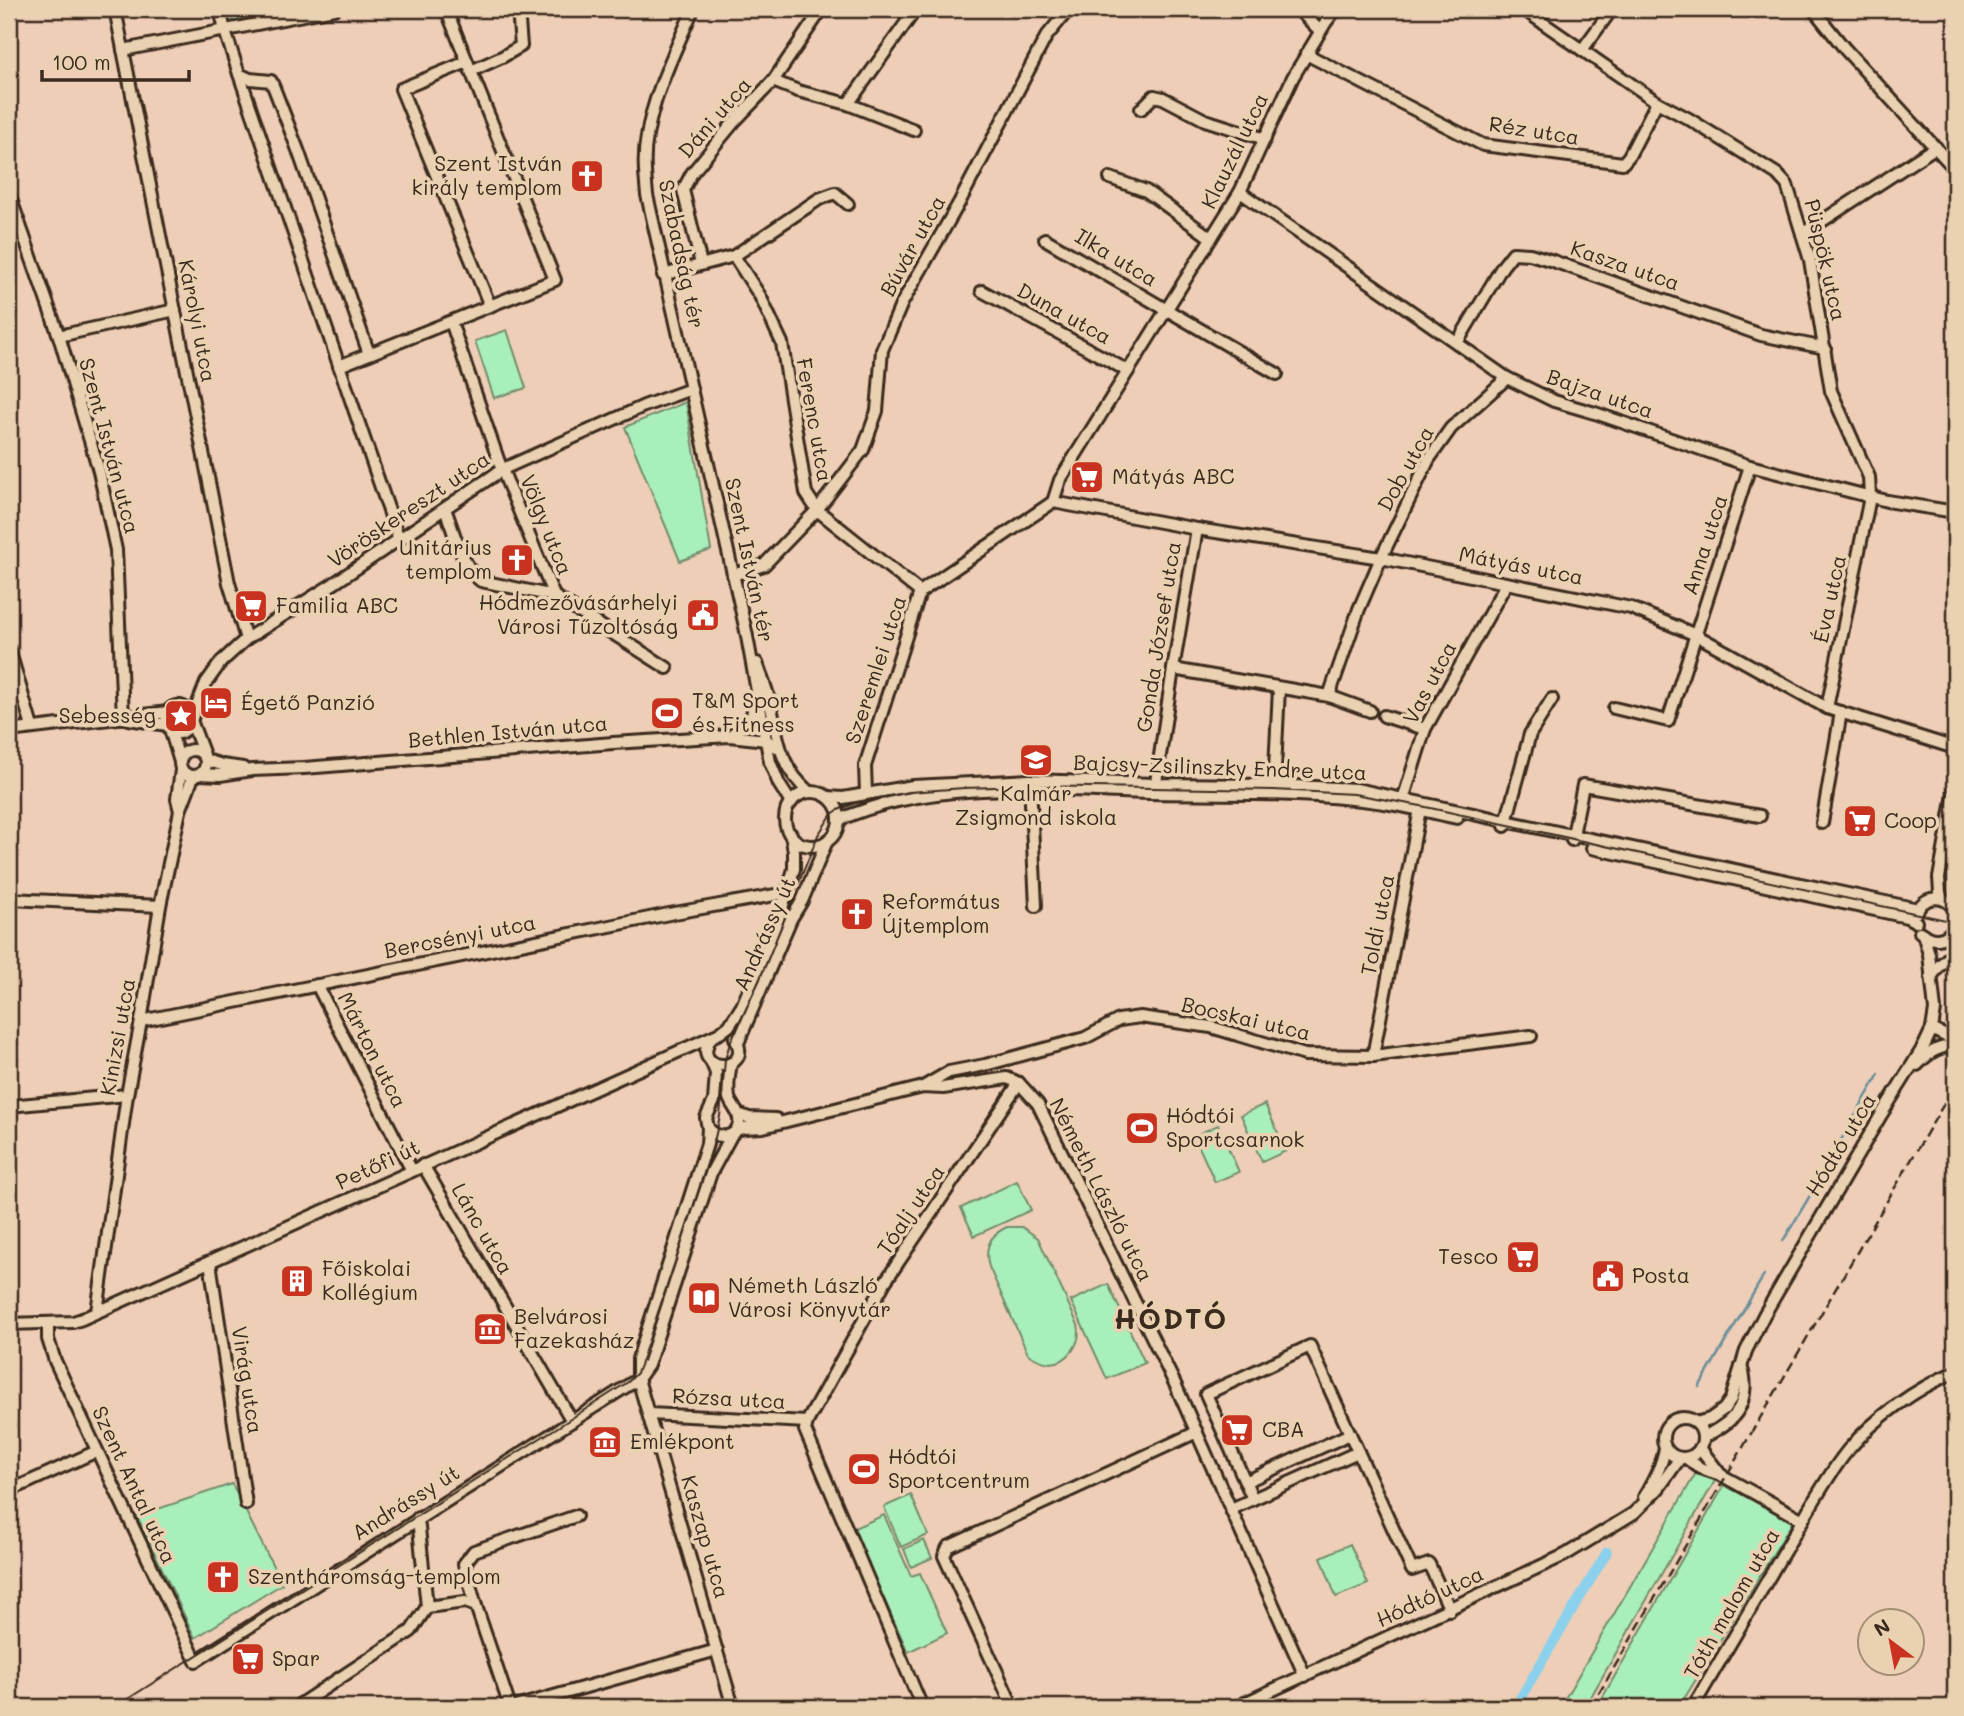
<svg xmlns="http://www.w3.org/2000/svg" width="1964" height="1716" font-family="Mali,sans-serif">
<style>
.green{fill:#a9efbb;stroke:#728c6c;stroke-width:2}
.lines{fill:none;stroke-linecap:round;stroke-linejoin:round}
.stream{stroke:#6b8e9a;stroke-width:2.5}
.canal{stroke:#8bd1ed;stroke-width:10}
.minor-casing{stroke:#3b2a1e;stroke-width:16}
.minor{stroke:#e9d1b1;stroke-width:10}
.tram{stroke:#3b2a1e;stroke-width:2}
.rail{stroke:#3b2a1e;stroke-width:2.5;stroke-dasharray:10 5;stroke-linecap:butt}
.labels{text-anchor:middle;stroke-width:7;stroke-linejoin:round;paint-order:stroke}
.street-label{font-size:21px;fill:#3b2a1e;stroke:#e9d1b1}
.poi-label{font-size:21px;fill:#3b2a1e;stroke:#e9d1b1;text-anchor:start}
.district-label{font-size:28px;font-weight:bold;letter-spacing:2px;fill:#3b2a1e;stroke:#e9d1b1}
</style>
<rect width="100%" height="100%" fill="#eeceb7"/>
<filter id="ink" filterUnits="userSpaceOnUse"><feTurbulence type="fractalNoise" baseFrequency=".0143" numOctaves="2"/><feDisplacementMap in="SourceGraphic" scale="14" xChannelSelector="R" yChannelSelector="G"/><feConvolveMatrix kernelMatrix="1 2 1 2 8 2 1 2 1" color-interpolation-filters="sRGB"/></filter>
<g filter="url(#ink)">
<!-- green -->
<g class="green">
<polygon points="230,9 334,9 235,29"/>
<polygon points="507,330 526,388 494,398 475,341"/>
<polygon points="686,402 711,550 680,561 625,427"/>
<polygon points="1265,1104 1286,1151 1262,1162 1241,1115"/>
<polygon points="1218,1125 1239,1172 1215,1182 1194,1136"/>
<polygon points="1017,1181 1031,1210 974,1236 961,1208"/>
<path d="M1007 1227H1022L1038 1238 1078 1325C1082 1342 1069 1363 1050 1363 1042 1362 1034 1358 1028 1354L989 1267C984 1249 989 1235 1007 1227Z"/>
<polygon points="1108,1284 1145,1363 1107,1379 1071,1301"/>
<polygon points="1696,1473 1716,1479 1585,1707 1560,1707"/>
<polygon points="232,1484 282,1584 195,1638 137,1516"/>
<polygon points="1725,1484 1794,1520 1679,1707 1597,1707"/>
<polygon points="911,1495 928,1535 901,1547 884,1507"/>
<polygon points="884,1515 911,1576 920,1573 947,1633 908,1652 852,1529"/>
<polygon points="924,1540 932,1558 911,1567 904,1549"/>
<polygon points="1350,1544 1368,1584 1336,1597 1321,1557"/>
</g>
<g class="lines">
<!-- stream -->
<g class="stream">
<polyline points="1823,1171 1879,1074"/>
<polyline points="1783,1241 1818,1182"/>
<polyline points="1699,1387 1764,1275"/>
</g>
<!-- canal -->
<polyline class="canal" points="1515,1707 1607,1552"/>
<!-- minor casing -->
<g class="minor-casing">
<g id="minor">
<polyline points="115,9 229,583 246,639"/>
<polyline points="220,9 225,31 239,74 399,540"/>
<path d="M693 9C676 50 654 92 647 136 643 156 645 175 647 195L746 631 770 762 779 784 791 803"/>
<polyline points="1298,9 1320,31"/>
<polyline points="1523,9 1657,102 1689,119 1777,174 1787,185 1810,260 1831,391 1869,477 1870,497 1827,708"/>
<polyline points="1813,9 1845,49 1955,169"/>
<polyline points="123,50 334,9"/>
<polyline points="1582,50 1612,9"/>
<polyline points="1306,54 1483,145 1623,163 1629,156 1657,102"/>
<polyline points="467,62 401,89 490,306"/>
<polyline points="471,71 502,57 521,46 518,9"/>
<polyline points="239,74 250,79 271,81 274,88 298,150 369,354"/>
<polyline points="773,81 798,91 848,104 914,130"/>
<polyline points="848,104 916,9"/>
<polyline points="1141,109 1154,96 1163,98 1205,120 1265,139"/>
<polyline points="1110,178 1146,191 1211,238"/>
<polyline points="1240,192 1507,378 1554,401 1595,413 1750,466 1887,501 1955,512"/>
<polyline points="9,194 59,336 99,471 116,550 123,718"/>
<polyline points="1802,234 1936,147"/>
<polyline points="1045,239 1277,374"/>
<polyline points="734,256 760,296 782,343 806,493 817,510 920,592"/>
<polyline points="701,264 683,190 692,173 734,122 773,81 822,9"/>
<polyline points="663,275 734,256 819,199 835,193 848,204"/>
<polyline points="982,291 1128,371"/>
<polyline points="451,322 499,462 554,596"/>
<polyline points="59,336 175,310"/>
<polyline points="1457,343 1502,267 1513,253 1530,254 1553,261 1761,335 1825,348"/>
<polyline points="339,366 555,280 446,9"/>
<polyline points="1053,502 1197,529 1381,558 1631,608 1696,635 1827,708 1955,748"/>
<polyline points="1053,502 1060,480 1240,192 1293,77 1326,22 1336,9"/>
<path d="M445 509C454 531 462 568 481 581L554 596 667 668"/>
<polyline points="733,575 764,565 817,510 863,450 877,411 882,350 902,303 959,203 1046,37 1069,9"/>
<polyline points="9,649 32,727"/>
<path d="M757 663C761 675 766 687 769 699 779 738 777 764 809 792"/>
<polyline points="1173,669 1329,696 1370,711"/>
<polyline points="1329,696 1359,609 1381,558 1429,459 1451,428 1507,378"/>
<polyline points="1614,708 1668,721 1750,466"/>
<polyline points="1384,716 1425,729"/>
<polyline points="192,718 206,683 221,662 246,639 333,584 503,469 644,406 691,389"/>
<polyline points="129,719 167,725"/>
<polyline points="192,723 204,755"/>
<path d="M170 729 180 733 189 728 192 718C184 695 157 708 170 729L180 762"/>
<polyline points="9,731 168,712"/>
<polyline points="730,736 751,719 756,697"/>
<circle cx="193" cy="763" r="13"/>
<polyline points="206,760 222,765 243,768"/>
<polyline points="201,774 220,775 252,770 304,768 613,743 730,736 766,740 780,749"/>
<polyline points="1030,783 1036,906"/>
<polyline points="1155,789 1173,669 1197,529"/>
<polyline points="1274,790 1279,688"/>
<circle cx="812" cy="819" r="27"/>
<polyline points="866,793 865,766 920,592 1053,502"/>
<polyline points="828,797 843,798 913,786 1030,780 1155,784 1274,785 1356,789 1918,909"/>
<polyline points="1402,803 1425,729 1506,584"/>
<polyline points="180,811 193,777"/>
<path d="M839 820C933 778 1049 790 1150 793 1217 794 1285 792 1352 799 1387 802 1422 810 1457 818"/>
<polyline points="1822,823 1841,712"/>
<polyline points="1505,826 1530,734 1552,699"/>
<polyline points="1572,840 1583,785 1760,816"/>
<polyline points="1592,848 1907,917 1916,922"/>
<polyline points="1942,898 1940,892 1939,878 1955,789"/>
<polyline points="9,899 160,906"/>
<path d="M1916 913C1924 895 1944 893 1955 910"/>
<path d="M1920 932C1933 943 1947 941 1955 926"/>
<polyline points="1931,977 1940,965 1955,952"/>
<polyline points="317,985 412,1171"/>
<polyline points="141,1021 669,914 786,893"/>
<polyline points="1932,1029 1955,1041"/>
<path d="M711 1038C688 1073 756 1075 735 1038"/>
<polyline points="738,1043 791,919 802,901 827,841"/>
<polyline points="1373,1056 1421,804"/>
<polyline points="711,1061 716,1073 714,1101 706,1118 708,1128 707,1144 638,1359 638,1379 733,1707"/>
<path d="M1917 1065C1929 1053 1937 1046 1955 1046"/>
<polyline points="923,1087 949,1072 985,1065 1085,1038 1119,1020 1140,1017 1211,1027 1305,1055 1373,1056 1531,1036"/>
<polyline points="9,1106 127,1095"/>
<polyline points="738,1114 749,1118 776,1119"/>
<path d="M708 1128C717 1139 735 1140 739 1124 741 1113 732 1107 729 1098 727 1087 729 1074 731 1063"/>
<polyline points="736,1130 744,1128 763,1127 923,1087 943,1088 1007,1078 1019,1083 1038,1104 1176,1386 1305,1676"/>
<polyline points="423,1165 572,1421"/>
<polyline points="210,1262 246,1504"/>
<polyline points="97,1312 127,1095 141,1021 160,906 180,811 177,799 181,770"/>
<polyline points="48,1323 48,1339 55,1361 196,1661 638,1379 648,1365 711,1173 732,1134"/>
<polyline points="9,1324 73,1322 82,1319 720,1033 729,1026 742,1006 780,915 794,869 794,852 791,834"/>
<polyline points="649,1414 807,1422"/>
<circle cx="1683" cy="1438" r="20"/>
<polyline points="1696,1423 1710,1419 1724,1409 1731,1399 1746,1351 1764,1315 1881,1115 1924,1046 1932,1029 1935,1010 1929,954 1923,934"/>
<path d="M1703 1438C1712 1432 1723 1427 1731 1419 1745 1405 1748 1384 1741 1366"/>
<polyline points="1700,1448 1721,1475"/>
<polyline points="1686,1458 1700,1468 1721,1475 1803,1520"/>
<polyline points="1245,1482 1350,1434"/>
<polyline points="9,1491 97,1451"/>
<path d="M1644 1497C1653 1482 1662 1466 1665 1448"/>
<polyline points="1253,1499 1358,1452"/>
<polyline points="1231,1509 1253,1499 1206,1394 1310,1346 1412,1570 1429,1564 1450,1610"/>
<polyline points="418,1518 427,1607 465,1602 476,1606 510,1707"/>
<polyline points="476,1606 464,1564 474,1551 576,1516"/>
<polyline points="296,1707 411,1631 427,1607"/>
<polyline points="515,1707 717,1650"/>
<polyline points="922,1707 805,1430 807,1422 885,1282 1019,1083"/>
<polyline points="1013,1707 944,1556 948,1547 1197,1432"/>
<polyline points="1236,1707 1565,1555 1634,1513 1658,1489 1680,1458"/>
<path d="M1693 1707C1725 1653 1756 1599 1788 1545 1806 1515 1826 1477 1848 1450 1876 1417 1915 1389 1955 1372"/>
</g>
</g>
<!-- minor -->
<use href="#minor" class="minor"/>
<!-- tram -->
<polyline class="tram" points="115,1707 561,1425 628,1382 637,1373 642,1360 711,1155 720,1116 725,1060 730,1043 760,979 818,835 832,814 838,810 858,802 909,792 964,788 1030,786 1274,790 1354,794 1421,806 1955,922"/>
<!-- rail -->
<polyline class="rail" points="1591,1707 1955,1085"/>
</g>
</g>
<!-- icons -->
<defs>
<g id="church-square" transform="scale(1.75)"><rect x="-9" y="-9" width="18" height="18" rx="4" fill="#c8321e" stroke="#e9d1b1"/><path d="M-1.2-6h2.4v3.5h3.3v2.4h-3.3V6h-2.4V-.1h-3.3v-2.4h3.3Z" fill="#fff"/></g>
<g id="supermarket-square" transform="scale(1.75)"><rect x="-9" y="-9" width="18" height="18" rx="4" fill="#c8321e" stroke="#e9d1b1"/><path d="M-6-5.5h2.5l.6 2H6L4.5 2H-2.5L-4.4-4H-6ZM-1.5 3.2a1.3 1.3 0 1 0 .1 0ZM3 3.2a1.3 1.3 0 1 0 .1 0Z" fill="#fff"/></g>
<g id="civic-square" transform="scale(1.75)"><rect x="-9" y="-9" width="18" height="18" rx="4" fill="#c8321e" stroke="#e9d1b1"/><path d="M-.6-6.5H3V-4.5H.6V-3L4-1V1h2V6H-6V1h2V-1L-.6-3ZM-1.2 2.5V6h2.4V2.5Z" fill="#fff"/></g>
<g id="hotel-square" transform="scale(1.75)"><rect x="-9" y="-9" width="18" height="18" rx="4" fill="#c8321e" stroke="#e9d1b1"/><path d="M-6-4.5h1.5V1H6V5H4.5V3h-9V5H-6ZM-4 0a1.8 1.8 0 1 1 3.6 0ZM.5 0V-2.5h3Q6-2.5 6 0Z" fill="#fff"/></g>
<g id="stadium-square" transform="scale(1.75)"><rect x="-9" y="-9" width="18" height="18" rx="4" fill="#c8321e" stroke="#e9d1b1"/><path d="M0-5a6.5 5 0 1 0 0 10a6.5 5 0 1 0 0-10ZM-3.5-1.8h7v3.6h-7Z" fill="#fff"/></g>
<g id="sight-square" transform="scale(1.75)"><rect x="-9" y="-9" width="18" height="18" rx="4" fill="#c8321e" stroke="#e9d1b1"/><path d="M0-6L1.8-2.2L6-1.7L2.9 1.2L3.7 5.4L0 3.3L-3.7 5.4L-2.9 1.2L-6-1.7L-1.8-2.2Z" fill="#fff"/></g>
<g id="school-square" transform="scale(1.75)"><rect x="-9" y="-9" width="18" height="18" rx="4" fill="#c8321e" stroke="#e9d1b1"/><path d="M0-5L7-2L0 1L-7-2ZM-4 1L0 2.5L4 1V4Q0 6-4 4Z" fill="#fff"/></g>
<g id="building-square" transform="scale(1.75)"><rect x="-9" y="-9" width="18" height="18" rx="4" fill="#c8321e" stroke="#e9d1b1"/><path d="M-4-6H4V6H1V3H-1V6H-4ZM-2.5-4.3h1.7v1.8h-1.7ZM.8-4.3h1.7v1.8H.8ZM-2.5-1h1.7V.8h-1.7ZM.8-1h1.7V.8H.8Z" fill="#fff"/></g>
<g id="library-square" transform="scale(1.75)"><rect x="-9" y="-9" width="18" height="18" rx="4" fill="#c8321e" stroke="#e9d1b1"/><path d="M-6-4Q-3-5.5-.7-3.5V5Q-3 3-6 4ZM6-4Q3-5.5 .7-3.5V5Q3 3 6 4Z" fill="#fff"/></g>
<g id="museum-square" transform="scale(1.75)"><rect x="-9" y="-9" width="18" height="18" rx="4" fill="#c8321e" stroke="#e9d1b1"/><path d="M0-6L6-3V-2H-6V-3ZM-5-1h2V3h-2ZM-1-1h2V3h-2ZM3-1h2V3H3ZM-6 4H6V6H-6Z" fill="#fff"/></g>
</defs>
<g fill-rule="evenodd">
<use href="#church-square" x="587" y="176"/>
<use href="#supermarket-square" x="1087" y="477"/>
<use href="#church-square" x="517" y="560"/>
<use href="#supermarket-square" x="251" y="606"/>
<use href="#civic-square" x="703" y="615"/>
<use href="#hotel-square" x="216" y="703"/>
<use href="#stadium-square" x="667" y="713"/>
<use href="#sight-square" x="181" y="716"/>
<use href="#school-square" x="1036" y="760"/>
<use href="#supermarket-square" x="1860" y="821"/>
<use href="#church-square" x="857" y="914"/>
<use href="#stadium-square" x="1142" y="1128"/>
<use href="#supermarket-square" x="1523" y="1257"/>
<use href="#civic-square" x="1608" y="1276"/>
<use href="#building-square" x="297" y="1281"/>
<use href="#library-square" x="704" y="1298"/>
<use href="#museum-square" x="490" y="1329"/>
<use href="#supermarket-square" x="1237" y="1430"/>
<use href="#museum-square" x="605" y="1442"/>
<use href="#stadium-square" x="864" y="1469"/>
<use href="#church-square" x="223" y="1577"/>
<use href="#supermarket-square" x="248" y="1659"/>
</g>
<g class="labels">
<!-- street labels -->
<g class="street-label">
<text transform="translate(715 118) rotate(-49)" y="7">Dáni utca</text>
<text transform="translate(1534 131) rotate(9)" y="7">Réz utca</text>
<text transform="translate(1235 151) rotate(-64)" y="7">Klauzál utca</text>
<text transform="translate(913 246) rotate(-61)" y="7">Búvár utca</text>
<text transform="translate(681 254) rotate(78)" y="7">Szabadság tér</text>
<text transform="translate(1116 258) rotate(31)" y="7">Ilka utca</text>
<text transform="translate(1825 260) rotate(77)" y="7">Püspök utca</text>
<text transform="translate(1625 266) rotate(19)" y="7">Kasza utca</text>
<text transform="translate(1064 314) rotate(29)" y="7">Duna utca</text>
<text transform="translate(197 321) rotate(79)" y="7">Károlyi utca</text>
<text transform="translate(1600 394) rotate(19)" y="7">Bajza utca</text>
<text transform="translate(814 420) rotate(80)" y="7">Ferenc utca</text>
<text transform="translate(109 446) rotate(75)" y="7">Szent István utca</text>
<text transform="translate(1406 469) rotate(-61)" y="7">Dob utca</text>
<text transform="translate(409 510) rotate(-34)" y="7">Vöröskereszt utca</text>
<text transform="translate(546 525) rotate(68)" y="7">Völgy utca</text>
<text transform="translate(1705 545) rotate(-72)" y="7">Anna utca</text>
<text transform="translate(749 560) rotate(78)" y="7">Szent István tér</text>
<text transform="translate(1521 566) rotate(11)" y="7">Mátyás utca</text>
<text transform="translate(1830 599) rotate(-78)" y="7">Éva utca</text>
<text transform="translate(1159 637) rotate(-81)" y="7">Gonda József utca</text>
<text transform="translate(876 670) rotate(-72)" y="7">Szeremlei utca</text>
<text transform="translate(1430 683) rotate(-62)" y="7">Vas utca</text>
<text transform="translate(508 732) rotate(-5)" y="7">Bethlen István utca</text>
<text transform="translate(1220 768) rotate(2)" y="7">Bajcsy-Zsilinszky Endre utca</text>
<text transform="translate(1378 925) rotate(-79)" y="7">Toldi utca</text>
<text transform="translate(765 934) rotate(-66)" y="7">Andrássy út</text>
<text transform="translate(460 937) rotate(-11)" y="7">Bercsényi utca</text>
<text transform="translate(1246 1019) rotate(13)" y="7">Bocskai utca</text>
<text transform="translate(118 1037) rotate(-80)" y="7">Kinizsi utca</text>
<text transform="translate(372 1050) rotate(63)" y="7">Márton utca</text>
<text transform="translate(1841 1145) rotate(-59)" y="7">Hódtó utca</text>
<text transform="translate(378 1165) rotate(-25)" y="7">Petőfi út</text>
<text transform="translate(1101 1190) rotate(63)" y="7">Németh László utca</text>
<text transform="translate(911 1210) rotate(-56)" y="7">Tóalj utca</text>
<text transform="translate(482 1229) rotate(60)" y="7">Lánc utca</text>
<text transform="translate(247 1380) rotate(81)" y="7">Virág utca</text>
<text transform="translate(729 1399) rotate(3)" y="7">Rózsa utca</text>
<text transform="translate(134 1485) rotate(65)" y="7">Szent Antal utca</text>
<text transform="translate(406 1503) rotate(-32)" y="7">Andrássy út</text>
<text transform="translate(705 1537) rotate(74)" y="7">Kaszap utca</text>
<text transform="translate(1430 1597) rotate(-25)" y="7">Hódtó utca</text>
<text transform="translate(1732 1604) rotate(-60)" y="7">Tóth malom utca</text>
</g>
<!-- poi labels -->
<g class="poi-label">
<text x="562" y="171" text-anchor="end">Szent István<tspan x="562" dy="24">király templom</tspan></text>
<text x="1112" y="484">Mátyás ABC</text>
<text x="492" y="555" text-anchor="end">Unitárius<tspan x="492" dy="24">templom</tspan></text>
<text x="678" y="610" text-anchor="end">Hódmezővásárhelyi<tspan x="678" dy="24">Városi Tűzoltóság</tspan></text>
<text x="276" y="613">Familia ABC</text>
<text x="692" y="708">T&amp;M Sport<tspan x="692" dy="24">és Fitness</tspan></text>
<text x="241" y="710">Égető Panzió</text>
<text x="156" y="723" text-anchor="end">Sebesség</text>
<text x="1036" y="801" text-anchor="middle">Kalmár<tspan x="1036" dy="24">Zsigmond iskola</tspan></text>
<text x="1884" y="828">Coop</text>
<text x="882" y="909">Református<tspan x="882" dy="24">Újtemplom</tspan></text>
<text x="1166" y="1123">Hódtói<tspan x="1166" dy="24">Sportcsarnok</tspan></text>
<text x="1498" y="1264" text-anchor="end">Tesco</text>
<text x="322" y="1276">Főiskolai<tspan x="322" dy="24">Kollégium</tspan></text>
<text x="1632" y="1283">Posta</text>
<text x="728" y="1293">Németh László<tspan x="728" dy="24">Városi Könyvtár</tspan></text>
<text x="514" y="1324">Belvárosi<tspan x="514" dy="24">Fazekasház</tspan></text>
<text x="1262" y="1437">CBA</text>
<text x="630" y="1449">Emlékpont</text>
<text x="888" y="1464">Hódtói<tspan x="888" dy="24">Sportcentrum</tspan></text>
<text x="248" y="1584">Szentháromság-templom</text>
<text x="272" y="1666">Spar</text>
</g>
<!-- district labels -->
<g class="district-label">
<text x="1171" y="1329">HÓDTÓ</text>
</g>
</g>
<!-- margin -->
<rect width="1964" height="1716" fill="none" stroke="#e9d1b1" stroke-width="35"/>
<rect x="18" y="18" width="1929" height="1681" fill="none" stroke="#3b2a1e" stroke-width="2.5" filter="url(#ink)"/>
<!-- north arrow -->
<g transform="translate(1891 1642) rotate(328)"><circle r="33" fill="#e9d1b1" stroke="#a38e76" stroke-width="2"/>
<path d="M0-5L12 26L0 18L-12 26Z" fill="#c8321e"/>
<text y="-10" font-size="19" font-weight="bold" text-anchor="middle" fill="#3b2a1e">N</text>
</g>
<!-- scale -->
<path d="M42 70v10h147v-10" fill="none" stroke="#3b2a1e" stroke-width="3.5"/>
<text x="52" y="70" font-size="21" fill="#3b2a1e" stroke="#e9d1b1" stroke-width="5" paint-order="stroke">100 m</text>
</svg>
